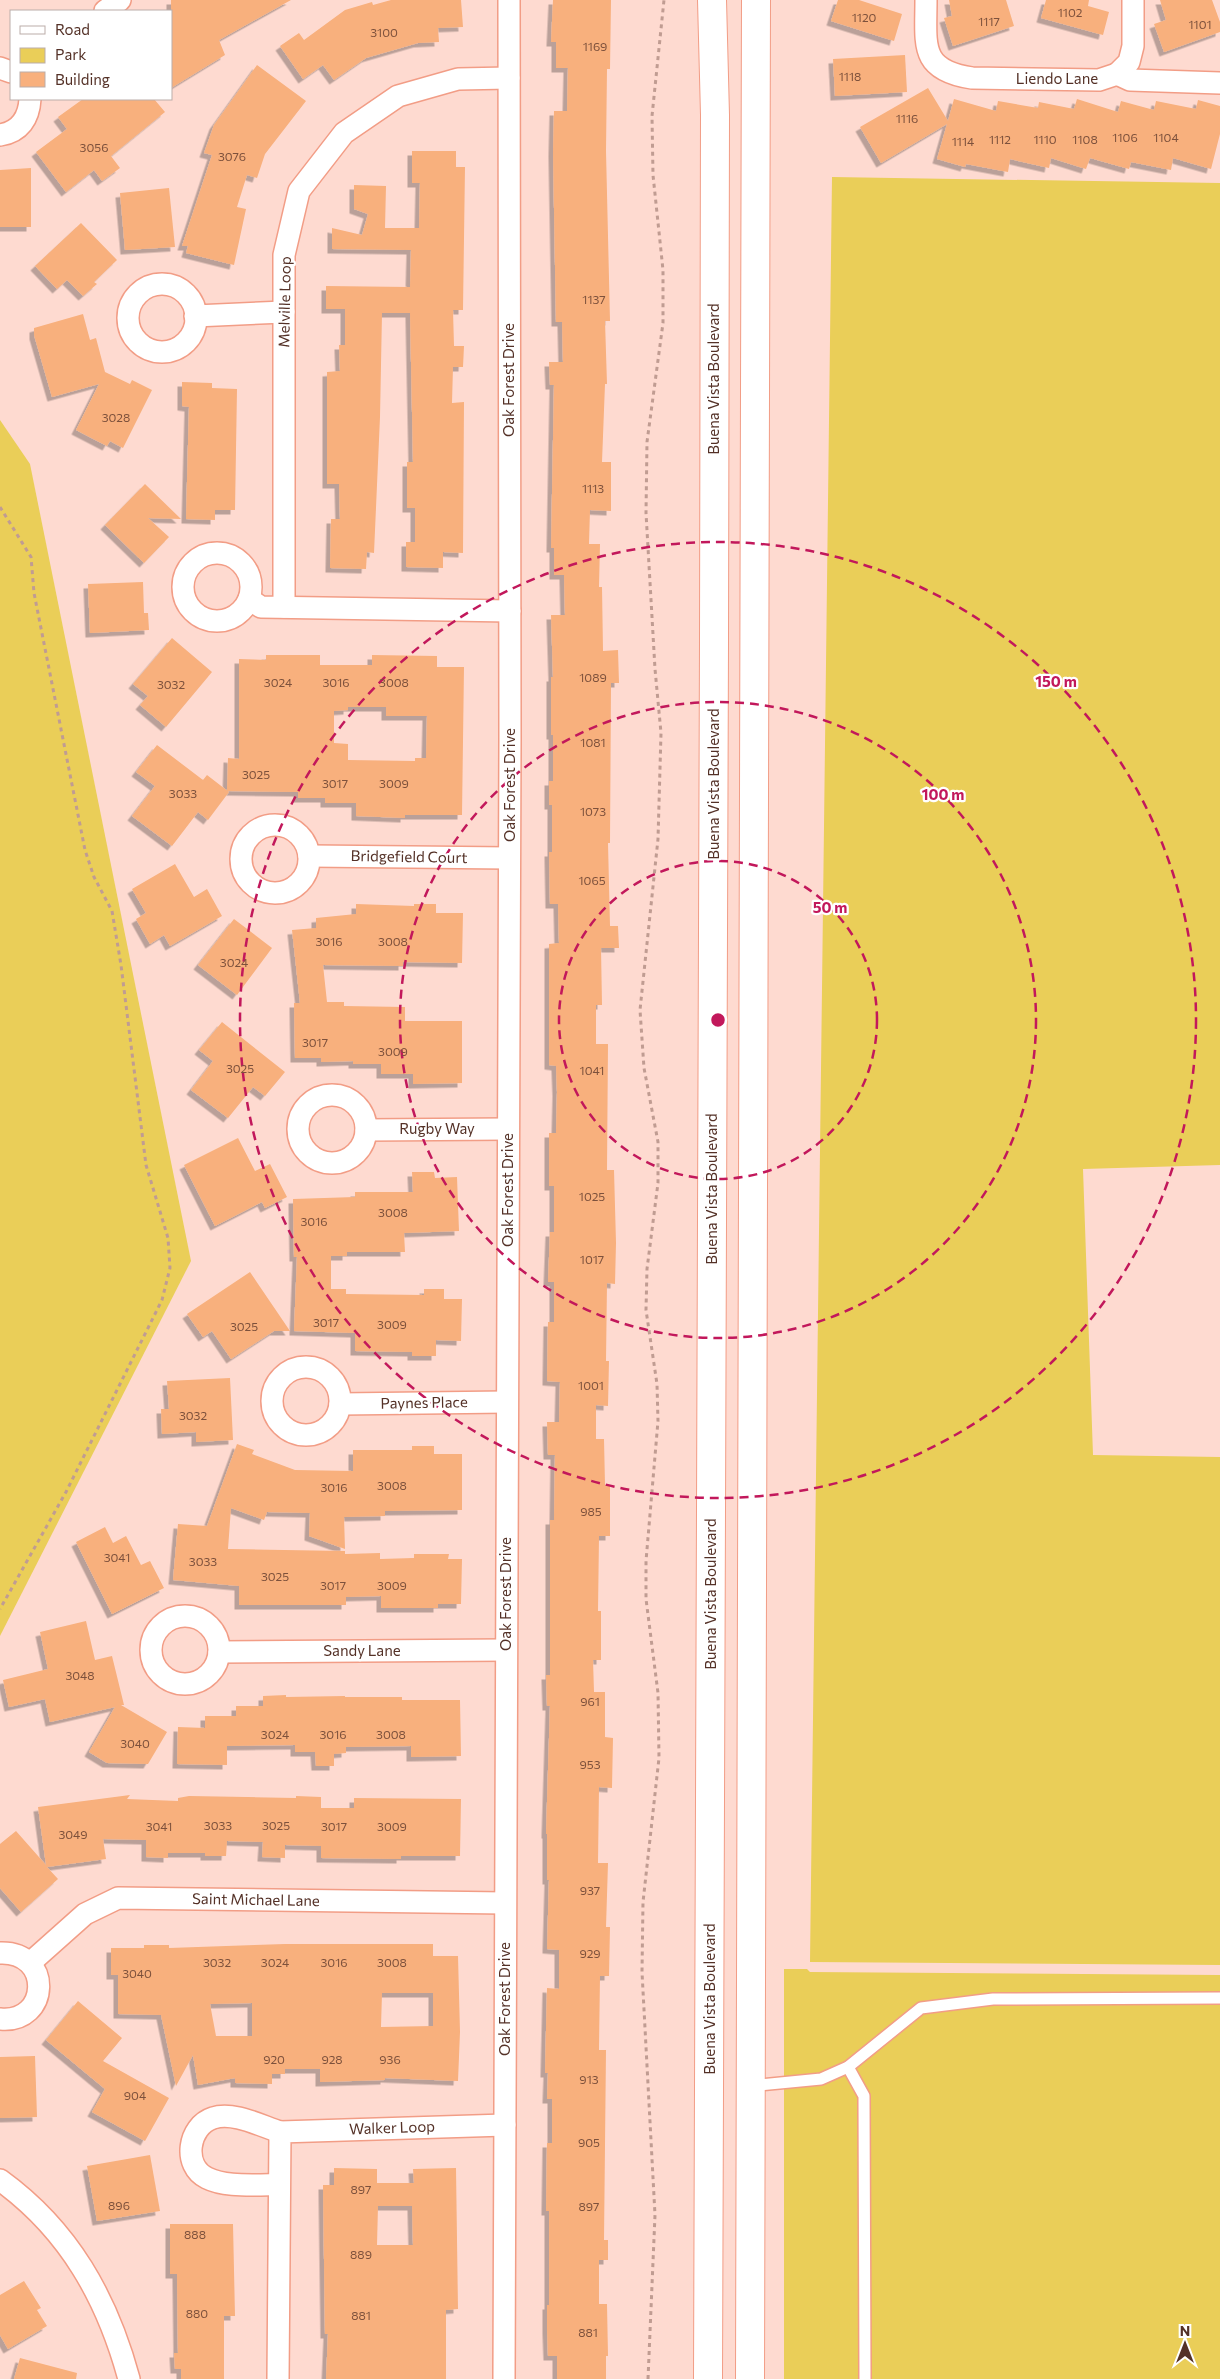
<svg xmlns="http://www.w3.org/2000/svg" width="1220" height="2379" font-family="Commissioner,sans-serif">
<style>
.green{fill:#eace58}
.building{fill:#f8b07d;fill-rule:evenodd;filter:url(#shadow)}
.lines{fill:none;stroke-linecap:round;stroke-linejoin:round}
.lane-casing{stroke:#f29d86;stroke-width:14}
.street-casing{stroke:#f29d86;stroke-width:24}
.secondary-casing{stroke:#f29d86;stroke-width:30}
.path{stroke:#c09c92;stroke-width:3;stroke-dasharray:4 4;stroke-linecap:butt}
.lane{stroke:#fff;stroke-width:11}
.street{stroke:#fff;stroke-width:21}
.secondary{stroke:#fff;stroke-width:28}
.ring{fill:none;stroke:#c2185b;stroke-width:2.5;stroke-dasharray:9 6}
.labels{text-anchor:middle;stroke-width:4.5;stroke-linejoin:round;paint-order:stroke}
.number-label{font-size:12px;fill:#7d513c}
.street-label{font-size:15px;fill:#543127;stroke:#fff}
.centre{fill:#c2185b;stroke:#fff;stroke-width:2.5}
.ring-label{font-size:15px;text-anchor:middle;font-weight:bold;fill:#c2185b;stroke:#fff;stroke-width:4.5;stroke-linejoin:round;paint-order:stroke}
</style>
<defs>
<filter id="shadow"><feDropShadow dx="-4.5" dy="4.5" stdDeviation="0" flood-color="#0004"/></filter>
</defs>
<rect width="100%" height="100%" fill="#fedad0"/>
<!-- green -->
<g class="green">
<polygon points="832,177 1220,183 1220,1165 1083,1169 1093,1455 1220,1457 1220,1965 810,1962"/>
<polygon points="0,420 30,464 191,1261 0,1636"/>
<polygon points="784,1969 807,1969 810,1972 1220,1975 1220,2379 784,2379"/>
</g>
<!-- building -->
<g class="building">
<polygon points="171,0 291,0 219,40 225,55 171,88"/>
<polygon points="391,0 461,0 463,27 438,28 439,42 418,43 366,58 334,80 323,65 303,79 280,46 299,33 304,40 345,10 372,2 373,5"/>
<polygon points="553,0 611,0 610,69 607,69 606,151 610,321 605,321 607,384 605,384 602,462 611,462 611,511 590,510 589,544 600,544 599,587 602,587 603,651 618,650 619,683 611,683 610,843 608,843 610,926 618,926 619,948 601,948 602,1005 596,1005 596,1044 608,1044 607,1170 614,1170 616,1243 615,1284 607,1283 606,1361 609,1361 608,1406 596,1405 596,1439 604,1439 605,1485 610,1485 610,1536 599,1536 598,1611 601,1611 601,1660 593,1660 594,1692 605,1692 605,1737 613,1738 612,1788 599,1787 598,1863 608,1863 606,1927 610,1927 609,1976 600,1976 599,2050 606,2050 604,2240 608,2240 608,2260 599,2260 599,2304 607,2304 608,2356 606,2356 606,2379 557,2379 557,2356 548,2356 547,2329 547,2305 549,2305 549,2211 546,2211 547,2143 552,2143 552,2099 547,2099 548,2073 545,2073 547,1988 559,1989 559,1950 547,1949 549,1880 547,1880 547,1834 546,1834 550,1706 547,1706 546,1675 550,1675 550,1520 554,1520 555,1455 548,1455 547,1422 559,1422 560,1382 547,1381 548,1322 554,1322 554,1282 548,1282 550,1232 554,1232 554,1186 549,1186 549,1133 556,1133 557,1092 556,1066 549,1065 549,944 559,943 558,904 550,904 549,852 552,852 552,805 549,805 549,781 553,781 553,735 551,735 551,677 553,677 551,615 565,615 564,575 554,575 554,548 551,548 554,385 550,385 549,362 563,362 562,322 556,322 553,152 554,111 567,111 568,68 556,68 556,42 551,42"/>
<polygon points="838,0 859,0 902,14 894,41 831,21"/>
<polygon points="949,0 1006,0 1014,26 953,46 944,18 952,16"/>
<polygon points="1046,0 1089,0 1088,6 1109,12 1103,35 1041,18"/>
<polygon points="1160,0 1212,0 1220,22 1220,32 1164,52 1154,24 1166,20"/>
<polygon points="905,55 907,92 835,96 833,59"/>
<polygon points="257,65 306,101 265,154 257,178 247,175 237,207 246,209 234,265 186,253 188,246 182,246 212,155 204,153 214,125"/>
<polygon points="928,88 948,121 954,99 996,111 998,101 1038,108 1039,102 1074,109 1077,99 1118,112 1121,101 1154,110 1156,101 1196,109 1198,100 1220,106 1220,134 1211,169 1173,158 1171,170 1131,162 1129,169 1090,158 1086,169 1051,158 1049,168 1010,159 1008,172 966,164 965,167 937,159 947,124 881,163 860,127"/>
<polygon points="83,99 154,99 165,112 111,156 120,168 102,181 94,170 66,192 36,152 67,129 58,117"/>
<polygon points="412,151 456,151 456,167 465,167 463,310 453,310 454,346 464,346 463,367 453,367 452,403 464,402 463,553 443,552 443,568 406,567 406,542 415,542 415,508 407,508 407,462 413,462 410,313 382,313 380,417 374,553 367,552 366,569 330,568 331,519 340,519 339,484 327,484 327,372 340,371 339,345 345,345 345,309 326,309 326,286 410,287 411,250 332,249 332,228 362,235 368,214 354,209 354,185 386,186 385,228 419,228 420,183 412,183"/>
<polygon points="31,168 31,227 0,227 0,170"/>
<polygon points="169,188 175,247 125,250 120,193"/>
<polygon points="81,223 117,260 94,282 97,284 83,296 67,280 57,289 35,266"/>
<polygon points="83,314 90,340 96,338 105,372 130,384 132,380 152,390 123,448 110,441 107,446 76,430 99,384 52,397 34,335 34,328"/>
<polygon points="182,382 212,383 212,388 237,389 235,510 215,510 215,520 186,519 189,407 182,406"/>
<polygon points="145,484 181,519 148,518 169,537 144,563 105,525"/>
<polygon points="143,582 144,613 148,613 149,630 90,633 88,584"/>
<polygon points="172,638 212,672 166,727 140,705 148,696 133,684"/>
<path d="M266 655H320V665H372V655L437 656V667H464L462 815H405V818L356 816V803H325V798H298V792L227 791 228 758 239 759V659L266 660ZM348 707H386V716H427L426 758H415V761L348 760V744L334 743V711L348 710Z"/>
<polygon points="157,745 203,780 207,775 229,792 208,820 198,812 172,846 132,816 155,786 136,772"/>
<polygon points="175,864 194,897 207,889 222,916 170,946 164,935 150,944 136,919 146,913 132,889"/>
<polygon points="356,904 414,906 414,904 436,904 436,913 463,913 462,963 403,962 403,966 323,965 327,1002 344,1002 344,1006 405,1007 405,1021 462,1021 462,1083 413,1084 413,1074 381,1074 381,1064 353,1064 353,1061 321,1062 321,1058 295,1058 294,1003 300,1003 292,930 316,928 316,918 356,914"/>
<polygon points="234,919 272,948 237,995 198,965"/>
<polygon points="222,1022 285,1072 265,1096 253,1087 228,1118 191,1090 213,1061 199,1050"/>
<polygon points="238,1138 255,1171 270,1164 287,1197 265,1208 262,1202 215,1226 184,1165"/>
<polygon points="412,1172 434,1172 435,1178 457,1177 459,1231 404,1233 405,1252 347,1252 347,1256 331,1256 331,1289 346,1289 346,1294 424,1295 424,1289 444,1289 444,1299 462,1299 461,1341 436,1340 436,1356 412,1356 412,1352 355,1351 355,1333 294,1331 297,1257 294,1257 293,1199 355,1197 355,1192 413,1192"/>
<polygon points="250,1272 290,1331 274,1331 231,1359 212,1331 203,1337 187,1314"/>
<polygon points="230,1378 233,1440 196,1442 196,1432 162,1434 161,1409 169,1409 167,1381"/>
<polygon points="237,1444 254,1450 252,1454 295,1470 353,1471 353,1450 412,1450 412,1446 434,1446 434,1454 462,1454 462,1510 385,1511 385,1516 344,1517 345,1549 309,1536 310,1513 267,1512 264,1520 231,1508 228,1549 345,1551 345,1554 380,1553 380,1559 414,1558 414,1554 449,1554 448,1559 462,1559 461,1604 438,1604 438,1608 381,1608 381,1596 346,1597 346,1605 239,1605 239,1586 173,1580 178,1524 207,1526"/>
<polygon points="105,1527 113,1543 126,1536 141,1565 150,1561 164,1588 112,1614 76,1542"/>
<polygon points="86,1621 95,1660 112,1656 124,1705 121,1705 167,1732 148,1764 107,1763 89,1752 115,1707 50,1722 45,1699 9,1707 3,1680 48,1669 40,1632"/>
<polygon points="286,1695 286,1697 345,1696 345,1697 402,1697 402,1700 460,1700 461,1756 411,1757 411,1746 346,1747 346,1753 334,1754 334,1766 316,1766 315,1752 295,1752 295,1745 227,1746 227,1765 177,1764 178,1727 205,1728 205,1716 236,1716 236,1706 263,1706 263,1696"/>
<polygon points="130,1795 127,1799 178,1801 178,1798 189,1796 296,1798 296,1796 321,1797 321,1808 354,1808 354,1798 461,1799 460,1856 401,1856 401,1859 321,1858 321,1846 285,1845 285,1858 262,1857 263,1842 227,1841 226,1856 205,1856 205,1853 168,1853 168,1858 146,1857 146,1840 103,1839 106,1859 47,1867 58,1879 21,1912 0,1888 0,1844 16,1831 46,1865 38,1807"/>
<path d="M285 1944H433V1956H458L460 2032 458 2081 385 2078V2080L320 2082V2069H285V2074H272V2084L235 2083V2078L198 2085 193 2055 176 2086 161 2015 118 2014V1975H111V1948H144V1945H169V1948ZM382 1993H433V2026L381 2027ZM252 2003V2036H216L210 2004Z"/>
<polygon points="78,2001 122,2038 103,2061 169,2098 145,2141 92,2112 105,2089 46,2040"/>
<polygon points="35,2056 37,2117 0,2118 0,2057"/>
<polygon points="150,2155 160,2211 97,2221 87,2166"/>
<path d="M334 2168 377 2169V2183H414L413 2169 456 2168 458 2309 446 2310V2379H326L328 2334H325L323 2185H334ZM378 2206H412L413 2245H377Z"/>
<polygon points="170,2224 233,2224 235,2316 224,2316 224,2379 181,2379 181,2369 175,2369 174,2353 178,2353 177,2274 170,2274"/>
<polygon points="24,2281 41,2308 37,2310 47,2326 8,2349 0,2335 0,2295"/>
<polygon points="20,2358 77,2373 76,2379 14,2379"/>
</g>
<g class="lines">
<!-- lane casing -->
<g class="lane-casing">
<g id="lane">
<polyline points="848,2067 864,2096 865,2379"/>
<polyline points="750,2086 821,2079 848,2067 921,2008 993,1999 1220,1998"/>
</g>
</g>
<!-- street casing -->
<g class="street-casing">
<g id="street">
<path d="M926 0C926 45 919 70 972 78L1099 80 1117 74 1130 80 1220 83"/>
<polyline points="105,11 120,0"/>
<polyline points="0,68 11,72"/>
<polyline points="1117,74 1129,62 1133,46 1133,0"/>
<path d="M0 135C20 132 29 118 30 99"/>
<circle cx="162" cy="318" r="34"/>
<polyline points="195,316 284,312"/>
<circle cx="217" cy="587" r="34"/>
<polyline points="249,599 261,607 510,611"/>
<polyline points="284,607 284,255 299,191 344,133 398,96 458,79 509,78"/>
<circle cx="275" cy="859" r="34"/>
<polyline points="309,856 509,858"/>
<circle cx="332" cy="1129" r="34"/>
<polyline points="366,1130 508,1129"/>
<circle cx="306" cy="1401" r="34"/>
<polyline points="340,1404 507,1402"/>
<circle cx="185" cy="1650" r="34"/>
<polyline points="219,1652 506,1650"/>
<path d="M0 1953C53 1951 50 2024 0 2019"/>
<polyline points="30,1963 85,1914 118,1898 505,1903"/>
<path d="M0 2180C69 2230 107 2298 129 2379"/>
<path d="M279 2185C257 2184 227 2188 207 2178 182 2166 188 2126 213 2118 233 2111 261 2126 280 2132"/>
<polyline points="278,2379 280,2132 505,2125"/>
<polyline points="504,2379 510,739 509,0"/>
</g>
</g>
<!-- secondary casing -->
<g class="secondary-casing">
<g id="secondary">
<polyline points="708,2379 714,643 715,115 712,0"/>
<polyline points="750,2379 756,0"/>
</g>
</g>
<!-- path -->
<g class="path">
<polyline points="0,507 31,557 34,593 85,850 94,877 112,911 121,965 146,1165 168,1238 170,1268 162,1300 66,1492 0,1609"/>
<polyline points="648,2379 655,2215 642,1972 643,1902 659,1758 658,1693 646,1599 646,1561 658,1421 657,1384 646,1310 647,1269 658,1183 658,1142 644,1068 640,1010 658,839 661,733 655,669 646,513 647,442 663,323 663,270 653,175 652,116 664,0"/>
</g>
<!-- lane -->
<use href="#lane" class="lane"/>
<!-- street -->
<use href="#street" class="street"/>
<!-- secondary -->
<use href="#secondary" class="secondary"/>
</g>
<!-- distance rings -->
<g class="ring">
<circle cx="718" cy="1020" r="159"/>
<circle cx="718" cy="1020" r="318"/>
<circle cx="718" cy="1020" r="478"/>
</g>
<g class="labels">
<!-- number labels -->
<g class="number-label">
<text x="1070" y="17">1102</text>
<text x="864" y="22">1120</text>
<text x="989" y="26">1117</text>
<text x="1200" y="29">1101</text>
<text x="384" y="37">3100</text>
<text x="595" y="51">1169</text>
<text x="850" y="81">1118</text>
<text x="907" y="123">1116</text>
<text x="1125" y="142">1106</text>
<text x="1166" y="142">1104</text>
<text x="1000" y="144">1112</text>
<text x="1045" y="144">1110</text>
<text x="1085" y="144">1108</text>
<text x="963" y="146">1114</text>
<text x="94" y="152">3056</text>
<text x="232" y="161">3076</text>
<text x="594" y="304">1137</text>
<text x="116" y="422">3028</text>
<text x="593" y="493">1113</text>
<text x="593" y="682">1089</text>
<text x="278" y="687">3024</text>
<text x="336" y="687">3016</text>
<text x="394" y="687">3008</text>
<text x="171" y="689">3032</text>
<text x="593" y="747">1081</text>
<text x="256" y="779">3025</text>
<text x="335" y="788">3017</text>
<text x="394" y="788">3009</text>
<text x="183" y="798">3033</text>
<text x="593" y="816">1073</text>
<text x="592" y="885">1065</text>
<text x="329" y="946">3016</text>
<text x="393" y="946">3008</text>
<text x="234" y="967">3024</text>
<text x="315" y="1047">3017</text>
<text x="393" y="1056">3009</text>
<text x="240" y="1073">3025</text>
<text x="592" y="1075">1041</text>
<text x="592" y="1201">1025</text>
<text x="393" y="1217">3008</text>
<text x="314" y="1226">3016</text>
<text x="592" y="1264">1017</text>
<text x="326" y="1327">3017</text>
<text x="392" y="1329">3009</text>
<text x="244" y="1331">3025</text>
<text x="591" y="1390">1001</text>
<text x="193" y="1420">3032</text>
<text x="392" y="1490">3008</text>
<text x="334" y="1492">3016</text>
<text x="591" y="1516">985</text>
<text x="117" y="1562">3041</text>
<text x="203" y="1566">3033</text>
<text x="275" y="1581">3025</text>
<text x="333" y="1590">3017</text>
<text x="392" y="1590">3009</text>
<text x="80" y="1680">3048</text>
<text x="590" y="1706">961</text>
<text x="275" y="1739">3024</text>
<text x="333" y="1739">3016</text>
<text x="391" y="1739">3008</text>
<text x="135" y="1748">3040</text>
<text x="590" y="1769">953</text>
<text x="218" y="1830">3033</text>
<text x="276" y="1830">3025</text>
<text x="159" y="1831">3041</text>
<text x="334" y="1831">3017</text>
<text x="392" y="1831">3009</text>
<text x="73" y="1839">3049</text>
<text x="590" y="1895">937</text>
<text x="590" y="1958">929</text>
<text x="217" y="1967">3032</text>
<text x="275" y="1967">3024</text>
<text x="334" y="1967">3016</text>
<text x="392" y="1967">3008</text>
<text x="137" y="1978">3040</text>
<text x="274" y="2064">920</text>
<text x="332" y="2064">928</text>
<text x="390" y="2064">936</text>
<text x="589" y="2084">913</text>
<text x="135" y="2100">904</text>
<text x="589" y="2147">905</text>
<text x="361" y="2194">897</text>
<text x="119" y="2210">896</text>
<text x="589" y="2211">897</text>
<text x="195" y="2239">888</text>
<text x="361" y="2259">889</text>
<text x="197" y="2318">880</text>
<text x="361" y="2320">881</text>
<text x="588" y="2337">881</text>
</g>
<!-- street labels -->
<g class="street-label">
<text x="1057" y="84">Liendo Lane</text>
<text transform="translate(285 302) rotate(-89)" y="5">Melville Loop</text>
<text transform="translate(714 379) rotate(-90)" y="5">Buena Vista Boulevard</text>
<text transform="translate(509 380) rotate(-90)" y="5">Oak Forest Drive</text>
<text transform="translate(714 784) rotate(-90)" y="5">Buena Vista Boulevard</text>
<text transform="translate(510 785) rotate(-90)" y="5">Oak Forest Drive</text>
<text transform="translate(409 857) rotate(1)" y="5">Bridgefield Court</text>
<text x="437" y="1134">Rugby Way</text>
<text transform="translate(712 1189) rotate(-90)" y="5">Buena Vista Boulevard</text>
<text transform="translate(508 1190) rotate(-90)" y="5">Oak Forest Drive</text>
<text transform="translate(424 1403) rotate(-1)" y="5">Paynes Place</text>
<text transform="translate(506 1594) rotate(-90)" y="5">Oak Forest Drive</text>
<text transform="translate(711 1594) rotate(-90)" y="5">Buena Vista Boulevard</text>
<text x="362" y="1656">Sandy Lane</text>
<text transform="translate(256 1900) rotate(1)" y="5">Saint Michael Lane</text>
<text transform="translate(505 1999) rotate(-90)" y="5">Oak Forest Drive</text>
<text transform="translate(710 1999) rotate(-90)" y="5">Buena Vista Boulevard</text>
<text transform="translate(392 2128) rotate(-2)" y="5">Walker Loop</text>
</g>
</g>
<circle cx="718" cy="1020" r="8" class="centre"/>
<g class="ring-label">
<text x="1056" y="687">150 m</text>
<text x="943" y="800">100 m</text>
<text x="830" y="913">50 m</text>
</g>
<!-- legend -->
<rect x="10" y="10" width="162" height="90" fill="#ffffff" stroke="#bbada9"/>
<rect x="20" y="26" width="25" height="8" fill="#ffffff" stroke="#bbada9"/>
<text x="55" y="35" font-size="15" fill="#543127">Road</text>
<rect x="20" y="48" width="25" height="15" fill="#eace58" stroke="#bbada9"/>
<text x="55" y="60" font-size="15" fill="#543127">Park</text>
<rect x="20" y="72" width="25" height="15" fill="#f8b07d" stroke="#bbada9"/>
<text x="55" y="85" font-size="15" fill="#543127">Building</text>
<!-- north arrow -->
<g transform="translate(1185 2344)" stroke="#ffffff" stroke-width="4" paint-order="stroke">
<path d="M0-4L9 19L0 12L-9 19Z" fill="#543127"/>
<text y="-8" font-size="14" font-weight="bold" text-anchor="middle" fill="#543127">N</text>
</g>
</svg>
